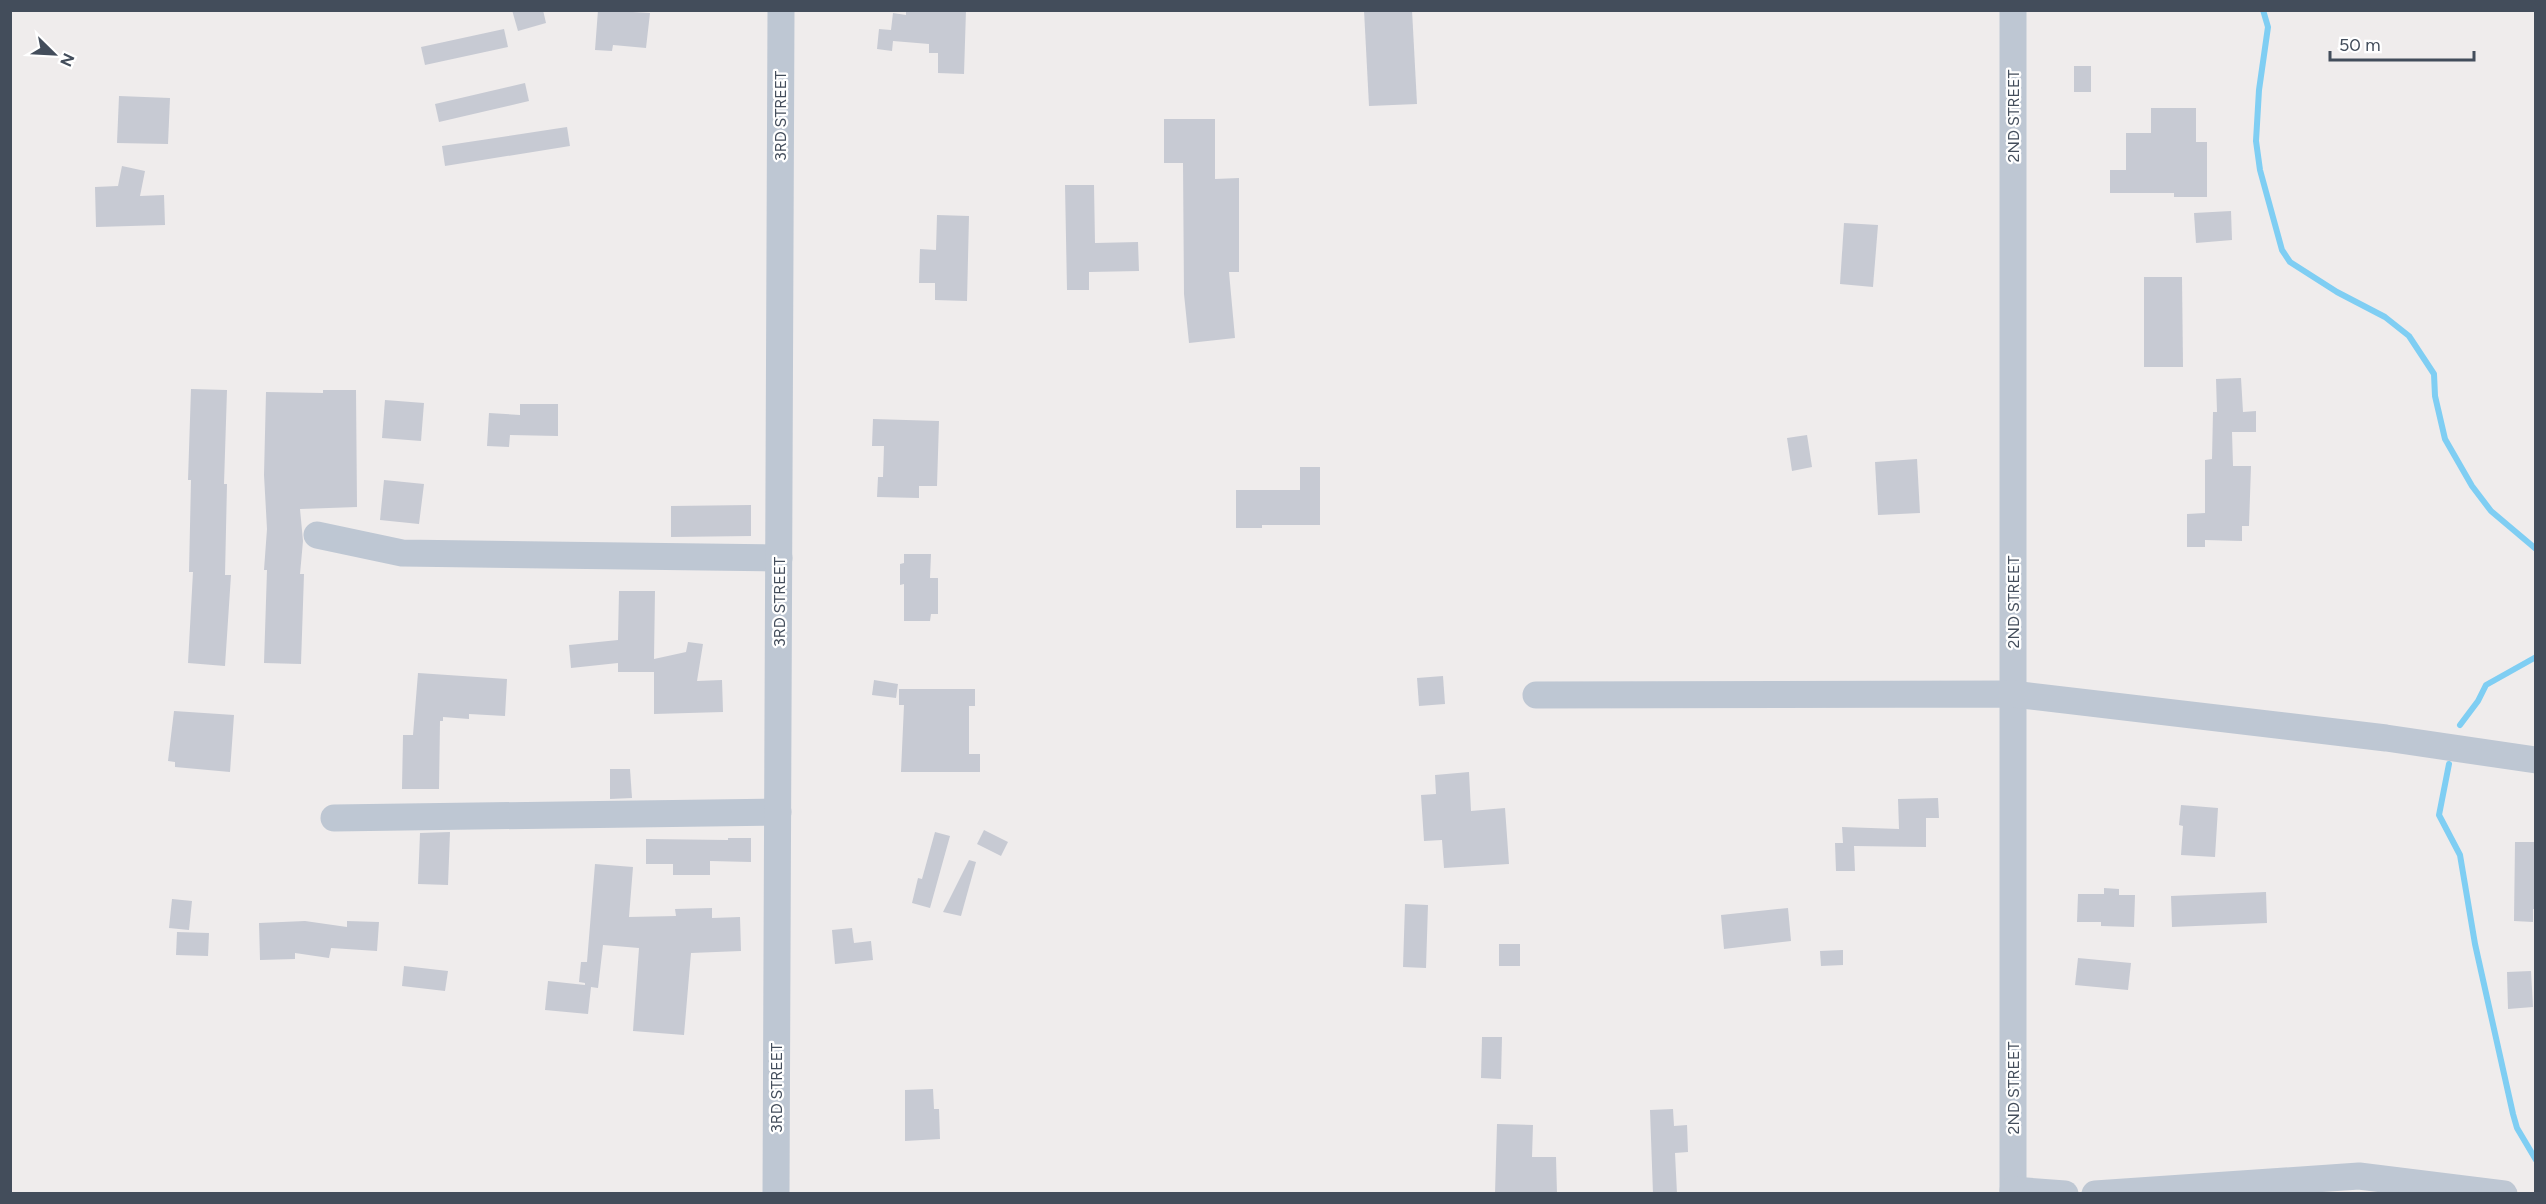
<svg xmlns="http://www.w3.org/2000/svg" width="2546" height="1204" font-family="Figtree,sans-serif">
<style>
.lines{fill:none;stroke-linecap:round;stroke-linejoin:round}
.stream{stroke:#7fcef3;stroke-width:6}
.building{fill:#c7cad3}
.minor{stroke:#bec7d3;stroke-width:27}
.labels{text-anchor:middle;stroke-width:4.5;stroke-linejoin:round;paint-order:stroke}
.street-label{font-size:16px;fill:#434d5b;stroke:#fff}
</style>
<rect width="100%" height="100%" fill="#efecec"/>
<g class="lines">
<!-- stream -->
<g class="stream">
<polyline points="2263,10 2268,27 2259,90 2256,141 2260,170 2282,250 2290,262 2337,292 2385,317 2409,336 2434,374 2435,396 2445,439 2472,486 2491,511 2536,549"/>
<polyline points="2460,725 2478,701 2486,685 2536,657"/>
<polyline points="2449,764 2439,815 2460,855 2475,944 2513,1114 2517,1128 2536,1160"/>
</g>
</g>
<!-- building -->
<g class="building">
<polygon points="512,10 543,10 546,23 518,31"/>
<polygon points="598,10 650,13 646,48 613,45 612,51 595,50"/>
<polygon points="906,10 966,10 964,74 938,73 938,53 929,53 929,44 893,41 892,51 877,49 879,29 891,30 893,13 906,15"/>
<polygon points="1364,10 1412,10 1417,104 1369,106"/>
<polygon points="504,29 508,47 425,65 421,47"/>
<rect x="2074" y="66" width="17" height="26"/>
<polygon points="525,83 529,101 439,122 435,104"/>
<polygon points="119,96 170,98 168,144 117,143"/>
<polygon points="2151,108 2196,108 2196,142 2207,142 2207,197 2174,197 2174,193 2110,193 2110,170 2126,170 2126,133 2151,133"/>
<polygon points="1164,119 1215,119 1215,179 1239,178 1239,272 1229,272 1235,338 1189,343 1184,294 1183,163 1164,163"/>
<polygon points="567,127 570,146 445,166 442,146"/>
<polygon points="122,166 145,171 140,196 164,195 165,225 96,227 95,187 118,186"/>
<polygon points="1065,185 1094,185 1095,243 1138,242 1139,271 1089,272 1089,290 1067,290"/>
<polygon points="2231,211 2232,240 2196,243 2194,213"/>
<polygon points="937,215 969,216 967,301 935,300 935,283 919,283 920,249 936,250"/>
<polygon points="1844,223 1878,225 1873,287 1840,284"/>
<polygon points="2144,277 2182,277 2183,367 2144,367"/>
<polygon points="2241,378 2243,412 2256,411 2256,432 2232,432 2233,466 2251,466 2249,526 2242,526 2242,541 2205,540 2205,547 2187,547 2187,514 2205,513 2205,460 2212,459 2213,412 2217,412 2216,379"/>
<polygon points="191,389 227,390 224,484 227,484 225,575 231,575 225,666 188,663 193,572 189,572 191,480 188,480"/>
<polygon points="323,390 356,390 357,507 300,509 303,541 300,574 304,574 301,664 264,663 267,570 264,570 267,529 264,475 266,392 323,393"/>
<polygon points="385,400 424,403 421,441 382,438"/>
<polygon points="520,404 558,404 558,436 510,435 509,447 487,446 489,413 520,415"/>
<polygon points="873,419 939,421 937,486 919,486 919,498 877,497 878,477 883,477 884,446 872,446"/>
<polygon points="1807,435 1812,467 1792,471 1787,438"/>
<polygon points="1917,459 1920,513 1878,515 1875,462"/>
<polygon points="1300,467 1320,467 1320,525 1262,525 1262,528 1236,528 1236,490 1300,490"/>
<polygon points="384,480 424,484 419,524 380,520"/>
<polygon points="751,505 751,536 671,537 671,506"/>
<polygon points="904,554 931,554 930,578 938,578 938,614 931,614 930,621 904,621 904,584 900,585 900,564 904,563"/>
<polygon points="619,591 655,591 654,659 686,652 688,642 703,644 697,681 722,680 723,712 654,714 654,672 618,672 618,663 571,668 569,645 618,640"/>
<polygon points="418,673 507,679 505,716 469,714 469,719 443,717 443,721 440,721 439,789 402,789 403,735 413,735"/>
<polygon points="1443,676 1445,704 1419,706 1417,678"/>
<polygon points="874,680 898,684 896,698 872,695"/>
<polygon points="899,689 975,689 975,706 969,706 969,754 980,754 980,772 901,772 904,705 899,705"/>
<polygon points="174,711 234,715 230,772 175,767 175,762 168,761"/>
<polygon points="610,769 630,769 632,798 610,799"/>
<polygon points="1469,772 1471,811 1505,808 1509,864 1444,868 1442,840 1424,841 1421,795 1436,794 1435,775"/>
<polygon points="1938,798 1939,818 1926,818 1926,847 1854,846 1855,871 1836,871 1835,843 1843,843 1842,827 1899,829 1898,799"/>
<polygon points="2181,805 2218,808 2215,857 2181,855 2183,826 2179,825"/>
<polygon points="984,830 1008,842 1001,856 977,844"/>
<polygon points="450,832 448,885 418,884 420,833"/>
<polygon points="935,832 950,836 930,908 912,903 918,878 922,879"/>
<polygon points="728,838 751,838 751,862 710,861 710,875 673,875 673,864 646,864 646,839 728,840"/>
<polygon points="2515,842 2535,842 2535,909 2533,909 2533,922 2514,921"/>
<polygon points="969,860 976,862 961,916 943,912"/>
<polygon points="595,864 633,867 629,917 676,916 675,909 712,908 712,918 740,917 741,951 691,953 684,1035 633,1031 639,948 603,945 598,988 591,987 588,1014 545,1010 548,981 585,985 585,983 579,982 581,962 587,962"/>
<polygon points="2104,888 2119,889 2119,895 2135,895 2134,927 2101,926 2101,922 2077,922 2078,894 2104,894"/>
<polygon points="2266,892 2267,923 2172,927 2171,896"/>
<polygon points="172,899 192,901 189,930 169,928"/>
<polygon points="1405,904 1428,905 1426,968 1403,967"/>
<polygon points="1788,908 1791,941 1724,949 1721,915"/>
<polygon points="305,921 347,927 347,921 379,922 377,951 331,948 329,958 295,953 295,959 260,960 259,923"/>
<polygon points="852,928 854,943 871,941 873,960 835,964 832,930"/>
<polygon points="177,932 209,933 208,956 176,955"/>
<rect x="1499" y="944" width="21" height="22"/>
<polygon points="1843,950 1843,965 1821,966 1820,951"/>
<polygon points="2078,958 2131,963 2128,990 2075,985"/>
<polygon points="404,966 448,971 445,991 402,986"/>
<polygon points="2531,971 2533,1007 2508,1009 2507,972"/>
<polygon points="1482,1037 1502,1037 1501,1079 1481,1078"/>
<polygon points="933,1089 934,1109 939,1109 940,1139 905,1141 905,1090"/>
<polygon points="1673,1109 1674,1126 1687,1125 1688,1152 1675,1153 1677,1194 1653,1194 1650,1110"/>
<polygon points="1497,1124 1533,1125 1532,1157 1556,1157 1557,1194 1495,1194"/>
</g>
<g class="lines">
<!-- minor -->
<g class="minor">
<polyline points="2013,10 2013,1194"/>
<polyline points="317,535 402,553 779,558"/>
<polyline points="1536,695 2013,694 2386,738 2536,760"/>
<polyline points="334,818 778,812"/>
<polyline points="2013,1190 2065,1194"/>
<polyline points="776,1194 781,10"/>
<polyline points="2095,1194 2359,1176 2504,1194"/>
</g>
</g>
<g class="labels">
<!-- street labels -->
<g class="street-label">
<text transform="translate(780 116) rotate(-90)" y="6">3RD STREET</text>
<text transform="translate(2013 116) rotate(-90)" y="6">2ND STREET</text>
<text transform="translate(779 602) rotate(-90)" y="6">3RD STREET</text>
<text transform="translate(2013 602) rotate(-90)" y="6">2ND STREET</text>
<text transform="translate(776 1088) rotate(-90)" y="6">3RD STREET</text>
<text transform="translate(2013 1088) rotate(-90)" y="6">2ND STREET</text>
</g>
</g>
<!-- border -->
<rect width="2546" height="1204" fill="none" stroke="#434d5b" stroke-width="24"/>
<!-- north arrow -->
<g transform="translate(54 54) rotate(114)" stroke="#ffffff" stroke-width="4.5" paint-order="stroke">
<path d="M0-4.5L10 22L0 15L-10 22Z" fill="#434d5b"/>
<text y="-9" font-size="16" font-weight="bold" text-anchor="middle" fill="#434d5b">N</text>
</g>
<!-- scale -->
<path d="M2330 51v9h144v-9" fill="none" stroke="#434d5b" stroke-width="3"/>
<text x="2339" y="51" font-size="18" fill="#434d5b" stroke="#ffffff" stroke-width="4.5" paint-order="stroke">50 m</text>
</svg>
